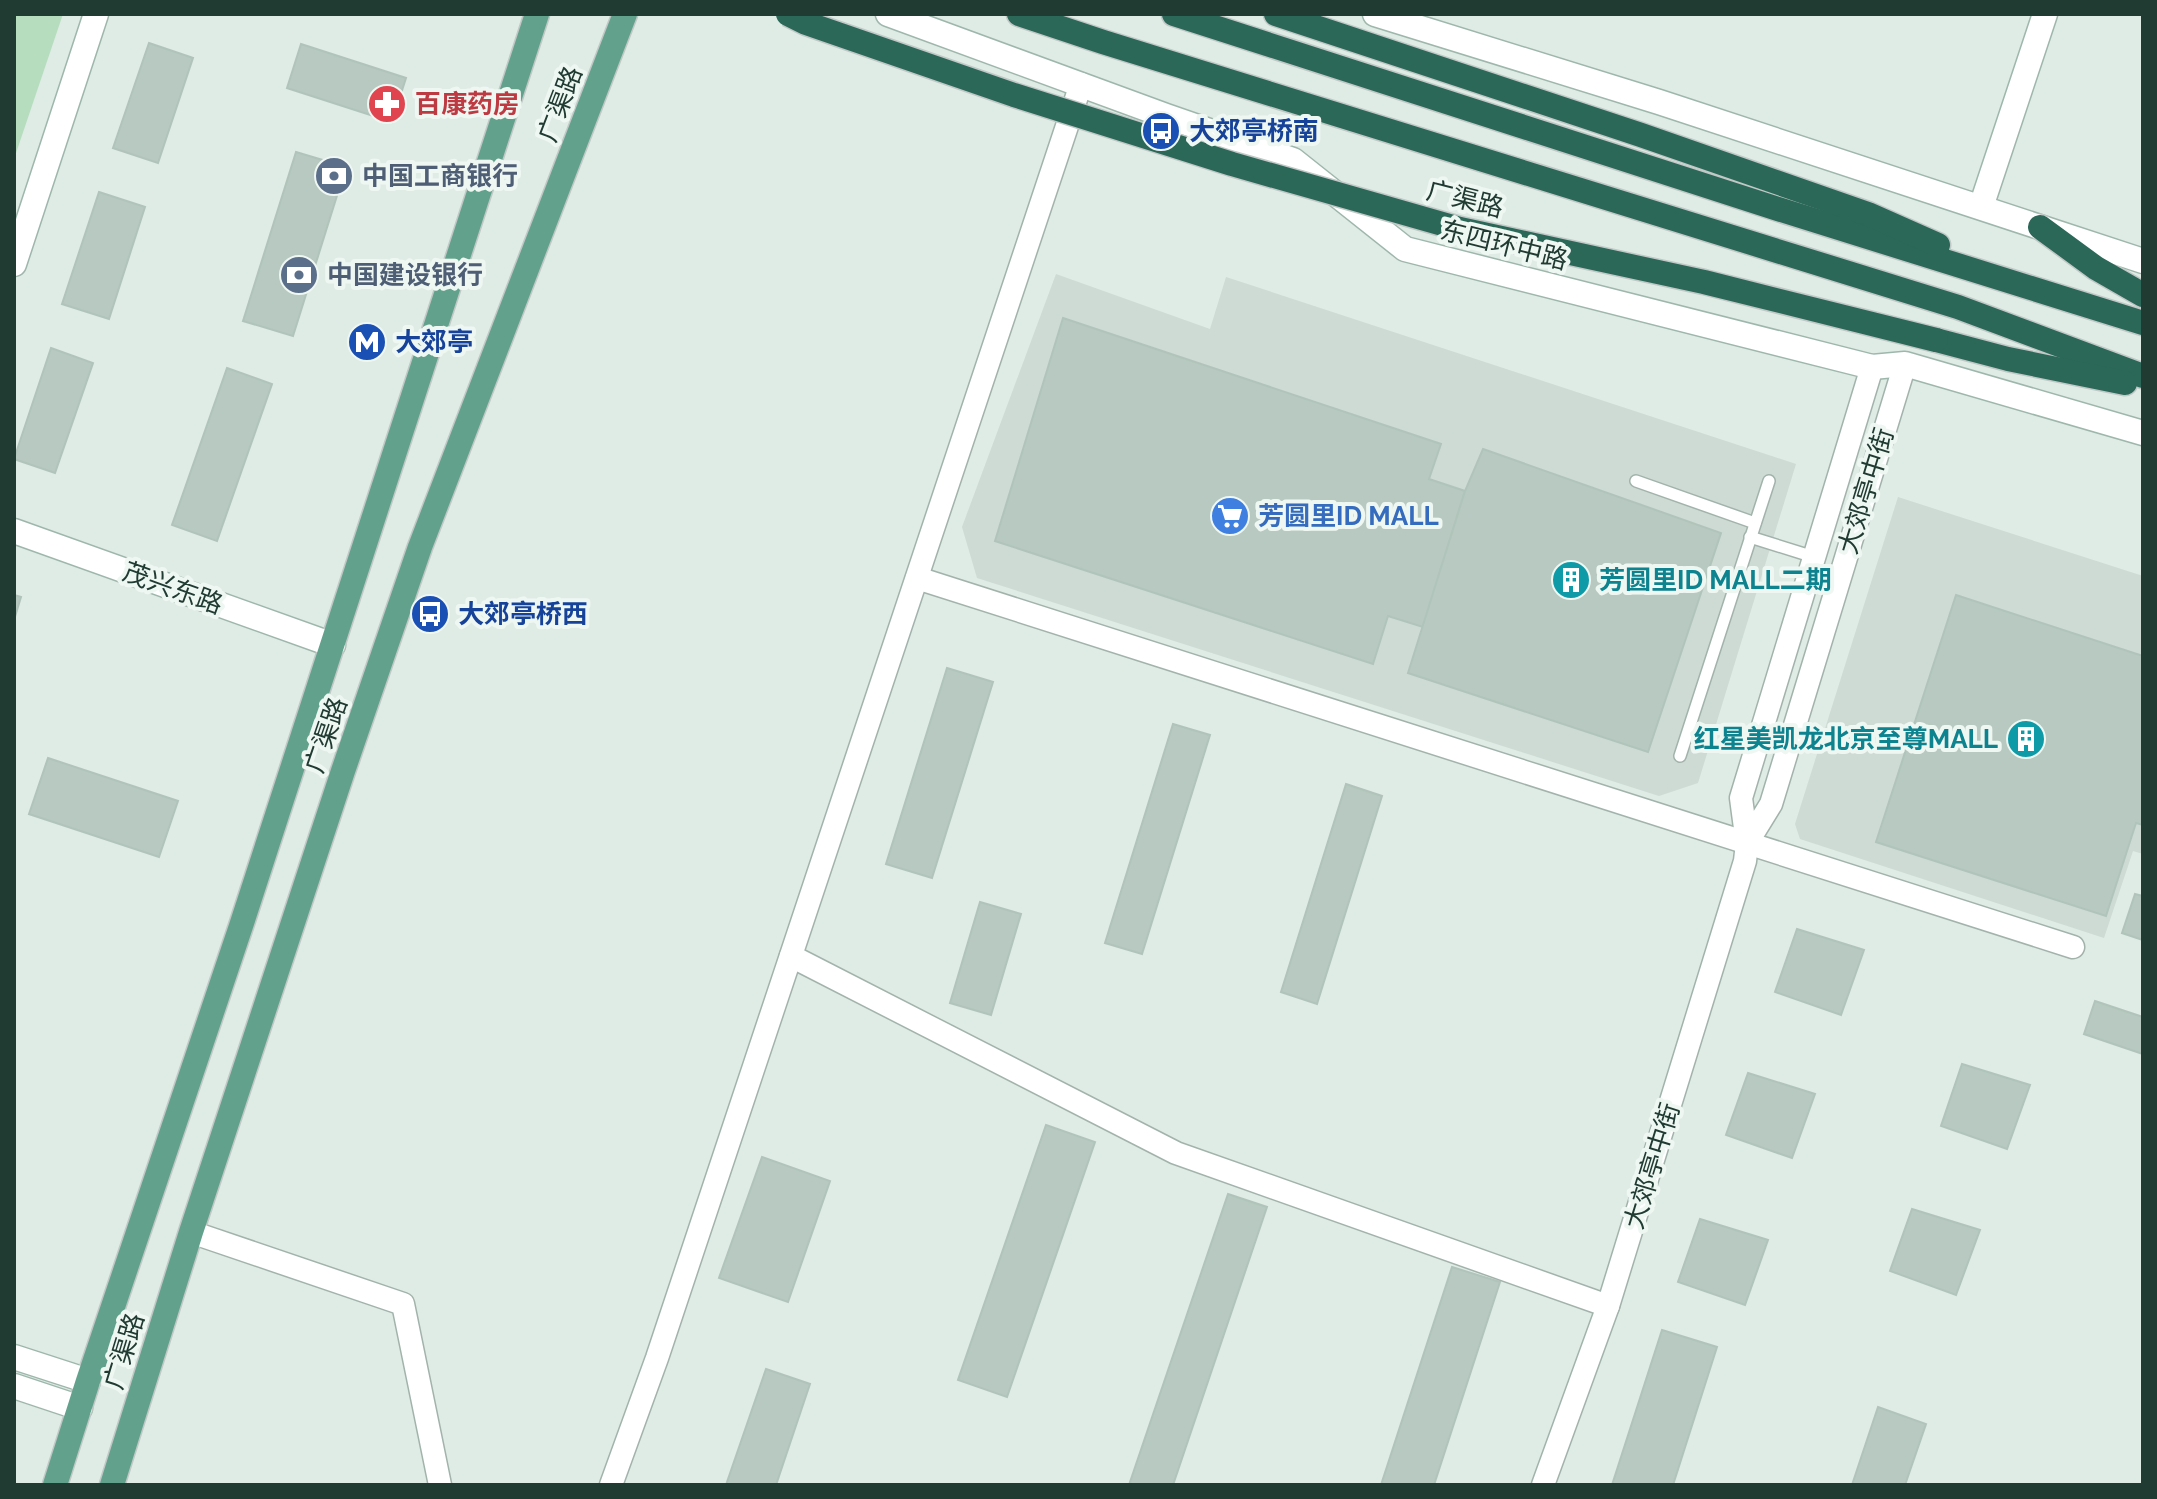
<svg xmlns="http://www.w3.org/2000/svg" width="2157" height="1499" font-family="Raleway,'Noto Sans SC',sans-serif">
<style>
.built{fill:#cddbd4}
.green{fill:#b7ddbf}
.building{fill:#b7c9c0;stroke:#b1c4bb;stroke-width:2}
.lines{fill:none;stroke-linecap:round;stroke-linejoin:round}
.lane-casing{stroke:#a2b3ac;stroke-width:14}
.street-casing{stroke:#a2b3ac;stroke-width:25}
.secondary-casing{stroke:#9eb7ac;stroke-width:27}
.primary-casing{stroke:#c1c8c6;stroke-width:27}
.highway-casing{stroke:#c1c8c6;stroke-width:27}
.lane{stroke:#fff;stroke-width:11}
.street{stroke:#fff;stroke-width:22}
.secondary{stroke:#fff;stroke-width:24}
.primary{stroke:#62a28d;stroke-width:24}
.highway{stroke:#2b6858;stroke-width:24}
.highway-bridge-casing{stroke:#c1c8c6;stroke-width:27;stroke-linecap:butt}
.highway-bridge{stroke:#2b6858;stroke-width:24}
.labels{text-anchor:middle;stroke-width:8;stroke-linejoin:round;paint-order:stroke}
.health-label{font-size:26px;font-weight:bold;fill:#be3a42;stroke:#eff7f3;text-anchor:start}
.street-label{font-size:26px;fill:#203b32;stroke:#eff7f3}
.transit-label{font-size:26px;font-weight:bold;fill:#164399;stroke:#eff7f3;text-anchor:start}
.service-label{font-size:26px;font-weight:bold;fill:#4e5e75;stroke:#eff7f3;text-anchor:start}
.shop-label{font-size:26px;font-weight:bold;fill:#366cbe;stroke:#eff7f3;text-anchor:start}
.culture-label{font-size:26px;font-weight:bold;fill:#0d838f;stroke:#eff7f3;text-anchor:start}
</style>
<rect width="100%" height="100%" fill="#dfebe5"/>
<!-- built -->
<g class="built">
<polygon points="1056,274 1210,329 1226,277 1796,464 1698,783 1659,796 977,578 962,527"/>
<polygon points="1898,497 2143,576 2143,854 2133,851 2104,938 1800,839 1795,824"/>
</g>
<!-- green -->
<polygon class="green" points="14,14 63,14 14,159"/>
<!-- building -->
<g class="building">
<polygon points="149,43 193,58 158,163 113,148"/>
<polygon points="301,44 406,78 392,122 287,88"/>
<polygon points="296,152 346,167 293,336 243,321"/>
<polygon points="99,192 145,207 109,319 62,304"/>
<polygon points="1063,318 1441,444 1429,479 1465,491 1423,627 1388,616 1373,664 995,541"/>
<polygon points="51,348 93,363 55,473 14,459"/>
<polygon points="227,368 272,384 217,541 172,525"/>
<polygon points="1483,449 1721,533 1648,752 1408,673 1465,491"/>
<polygon points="14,595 21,597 14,620"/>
<polygon points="1956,595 2143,656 2143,825 2136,823 2106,916 1876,842"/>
<polygon points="947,668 993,682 932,878 886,864"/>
<polygon points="1173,724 1210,735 1142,954 1105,943"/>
<polygon points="48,758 178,801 159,857 29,814"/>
<polygon points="1346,784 1382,796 1317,1004 1281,992"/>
<polygon points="2135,894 2143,896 2143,940 2122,933"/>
<polygon points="980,902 1021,914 991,1015 950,1003"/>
<polygon points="1797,929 1864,950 1841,1015 1775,992"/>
<polygon points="2095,1001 2143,1017 2143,1054 2084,1034"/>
<polygon points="1962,1064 2030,1085 2007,1149 1941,1126"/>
<polygon points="1748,1073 1815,1094 1792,1158 1726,1135"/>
<polygon points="1046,1125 1095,1142 1007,1397 958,1380"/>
<polygon points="762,1157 830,1181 788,1302 719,1278"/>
<polygon points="1228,1194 1267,1207 1173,1485 1129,1485"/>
<polygon points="1912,1209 1980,1230 1956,1295 1890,1271"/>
<polygon points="1700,1219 1768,1240 1745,1305 1678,1282"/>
<polygon points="1452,1267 1500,1282 1434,1485 1381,1485"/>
<polygon points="1662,1330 1717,1347 1673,1485 1612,1485"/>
<polygon points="766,1369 810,1384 776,1485 726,1485"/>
<polygon points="1878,1407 1926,1424 1905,1485 1852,1485"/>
</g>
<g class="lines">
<!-- lane casing -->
<g class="lane-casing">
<g id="lane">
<polyline points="1636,481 1755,523"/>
<polyline points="1750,537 1814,557"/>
<polyline points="1680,756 1769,481"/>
</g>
</g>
<!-- street casing -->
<g class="street-casing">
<g id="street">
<polyline points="1872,367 1741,798 1747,843 1771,804 1905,364"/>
<polyline points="917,578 2073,947"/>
<polyline points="791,956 1176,1153 1608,1306"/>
<polyline points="191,1232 403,1304 440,1485"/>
<polyline points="611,1485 657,1358 1081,84"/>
<polyline points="1543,1485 1608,1306 1745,861 1747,843"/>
</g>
</g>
<!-- secondary casing -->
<g class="secondary-casing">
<g id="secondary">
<polyline points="888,14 1166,116 1293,160 1405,249 1872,367 1905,364 2143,433"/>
<polyline points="1375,14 1659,102 2143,261"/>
<polyline points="1981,207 2045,14"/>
<polyline points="14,264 96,14"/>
<polyline points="14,531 333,645"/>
<polyline points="14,1357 88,1381"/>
<polyline points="14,1386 80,1408"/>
</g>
</g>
<!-- primary casing -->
<g class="primary-casing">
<g id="primary">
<polyline points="55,1485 88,1381 241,926 537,14"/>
<polyline points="112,1485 191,1232 343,771 420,547 625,14"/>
</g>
</g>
<!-- highway casing -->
<g class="highway-casing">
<g id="highway">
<polyline points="1019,14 1103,42 1958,307 2143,376"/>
<polyline points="1174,14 1778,209 2143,323"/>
<polyline points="1276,14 1641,135 1868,214 1938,245"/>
<polyline points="2040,227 2096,268 2143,295"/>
<polyline points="1936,340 2008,359 2125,383"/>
</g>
</g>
<!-- lane -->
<use href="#lane" class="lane"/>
<!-- street -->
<use href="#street" class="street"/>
<!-- secondary -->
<use href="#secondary" class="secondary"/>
<!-- primary -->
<use href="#primary" class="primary"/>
<!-- highway -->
<use href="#highway" class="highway"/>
<!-- highway-bridge casing -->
<g class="highway-bridge-casing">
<polyline id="highway-bridge" points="788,14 806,23 1014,95 1232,164 1460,229 1704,282 1936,340"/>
</g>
<!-- highway-bridge -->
<use href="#highway-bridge" class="highway-bridge"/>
</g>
<!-- icons -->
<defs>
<g id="pharmacy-disc" transform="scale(2)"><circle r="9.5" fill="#e0444e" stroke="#eff7f3"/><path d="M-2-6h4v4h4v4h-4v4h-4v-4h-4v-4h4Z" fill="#fff"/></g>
<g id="bus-disc" transform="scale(2)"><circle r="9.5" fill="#1a4fb4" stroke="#eff7f3"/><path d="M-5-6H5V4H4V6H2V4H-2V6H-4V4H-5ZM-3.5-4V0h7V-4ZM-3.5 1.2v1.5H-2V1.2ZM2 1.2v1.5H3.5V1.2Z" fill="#fff"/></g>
<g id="bank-disc" transform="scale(2)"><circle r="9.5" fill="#5c6f8a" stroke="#eff7f3"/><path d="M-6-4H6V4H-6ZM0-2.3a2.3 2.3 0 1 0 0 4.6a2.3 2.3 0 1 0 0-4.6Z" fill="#fff"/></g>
<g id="metro-disc" transform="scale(2)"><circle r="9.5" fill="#1a4fb4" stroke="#eff7f3"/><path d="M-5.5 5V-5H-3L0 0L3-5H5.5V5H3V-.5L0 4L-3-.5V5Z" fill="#fff"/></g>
<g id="supermarket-disc" transform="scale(2)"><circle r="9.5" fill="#3f7fe0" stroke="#eff7f3"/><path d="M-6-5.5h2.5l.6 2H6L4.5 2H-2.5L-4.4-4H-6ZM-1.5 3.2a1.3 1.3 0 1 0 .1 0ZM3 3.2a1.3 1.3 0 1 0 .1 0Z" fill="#fff"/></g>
<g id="building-disc" transform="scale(2)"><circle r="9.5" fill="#0f9aa8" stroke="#eff7f3"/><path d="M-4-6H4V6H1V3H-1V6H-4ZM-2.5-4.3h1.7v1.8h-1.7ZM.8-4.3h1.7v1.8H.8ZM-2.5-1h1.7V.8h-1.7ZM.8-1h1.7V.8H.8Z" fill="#fff"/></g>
</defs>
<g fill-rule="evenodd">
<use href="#pharmacy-disc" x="387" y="104"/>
<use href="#bus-disc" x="1161" y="131"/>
<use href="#bank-disc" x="334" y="176"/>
<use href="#bank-disc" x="299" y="275"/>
<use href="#metro-disc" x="367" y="342"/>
<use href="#supermarket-disc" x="1230" y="516"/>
<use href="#building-disc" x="1571" y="580"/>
<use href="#bus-disc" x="430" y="614"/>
<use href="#building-disc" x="2026" y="739"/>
</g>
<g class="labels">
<!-- health labels -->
<g class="health-label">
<text x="415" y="113">百康药房</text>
</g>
<!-- street labels -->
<g class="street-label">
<text transform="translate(560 104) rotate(-69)" y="9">广渠路</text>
<text transform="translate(1465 199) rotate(14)" y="9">广渠路</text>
<text transform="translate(1504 245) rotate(14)" y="9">东四环中路</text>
<text transform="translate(1866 491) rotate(-73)" y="9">大郊亭中街</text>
<text transform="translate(173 588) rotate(20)" y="9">茂兴东路</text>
<text transform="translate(326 735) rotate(-71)" y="9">广渠路</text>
<text transform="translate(1652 1166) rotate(-73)" y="9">大郊亭中街</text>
<text transform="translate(124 1351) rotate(-73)" y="9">广渠路</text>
</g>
<!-- transit labels -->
<g class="transit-label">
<text x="1189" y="140">大郊亭桥南</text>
<text x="395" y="351">大郊亭</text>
<text x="458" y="623">大郊亭桥西</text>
</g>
<!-- service labels -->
<g class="service-label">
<text x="362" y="185">中国工商银行</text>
<text x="327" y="284">中国建设银行</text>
</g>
<!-- shop labels -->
<g class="shop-label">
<text x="1258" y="525">芳圆里ID MALL</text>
</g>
<!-- culture labels -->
<g class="culture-label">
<text x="1599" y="589">芳圆里ID MALL二期</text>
<text x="1998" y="748" text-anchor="end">红星美凯龙北京至尊MALL</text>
</g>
</g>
<!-- border -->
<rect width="2157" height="1499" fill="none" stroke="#203b32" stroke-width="32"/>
</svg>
